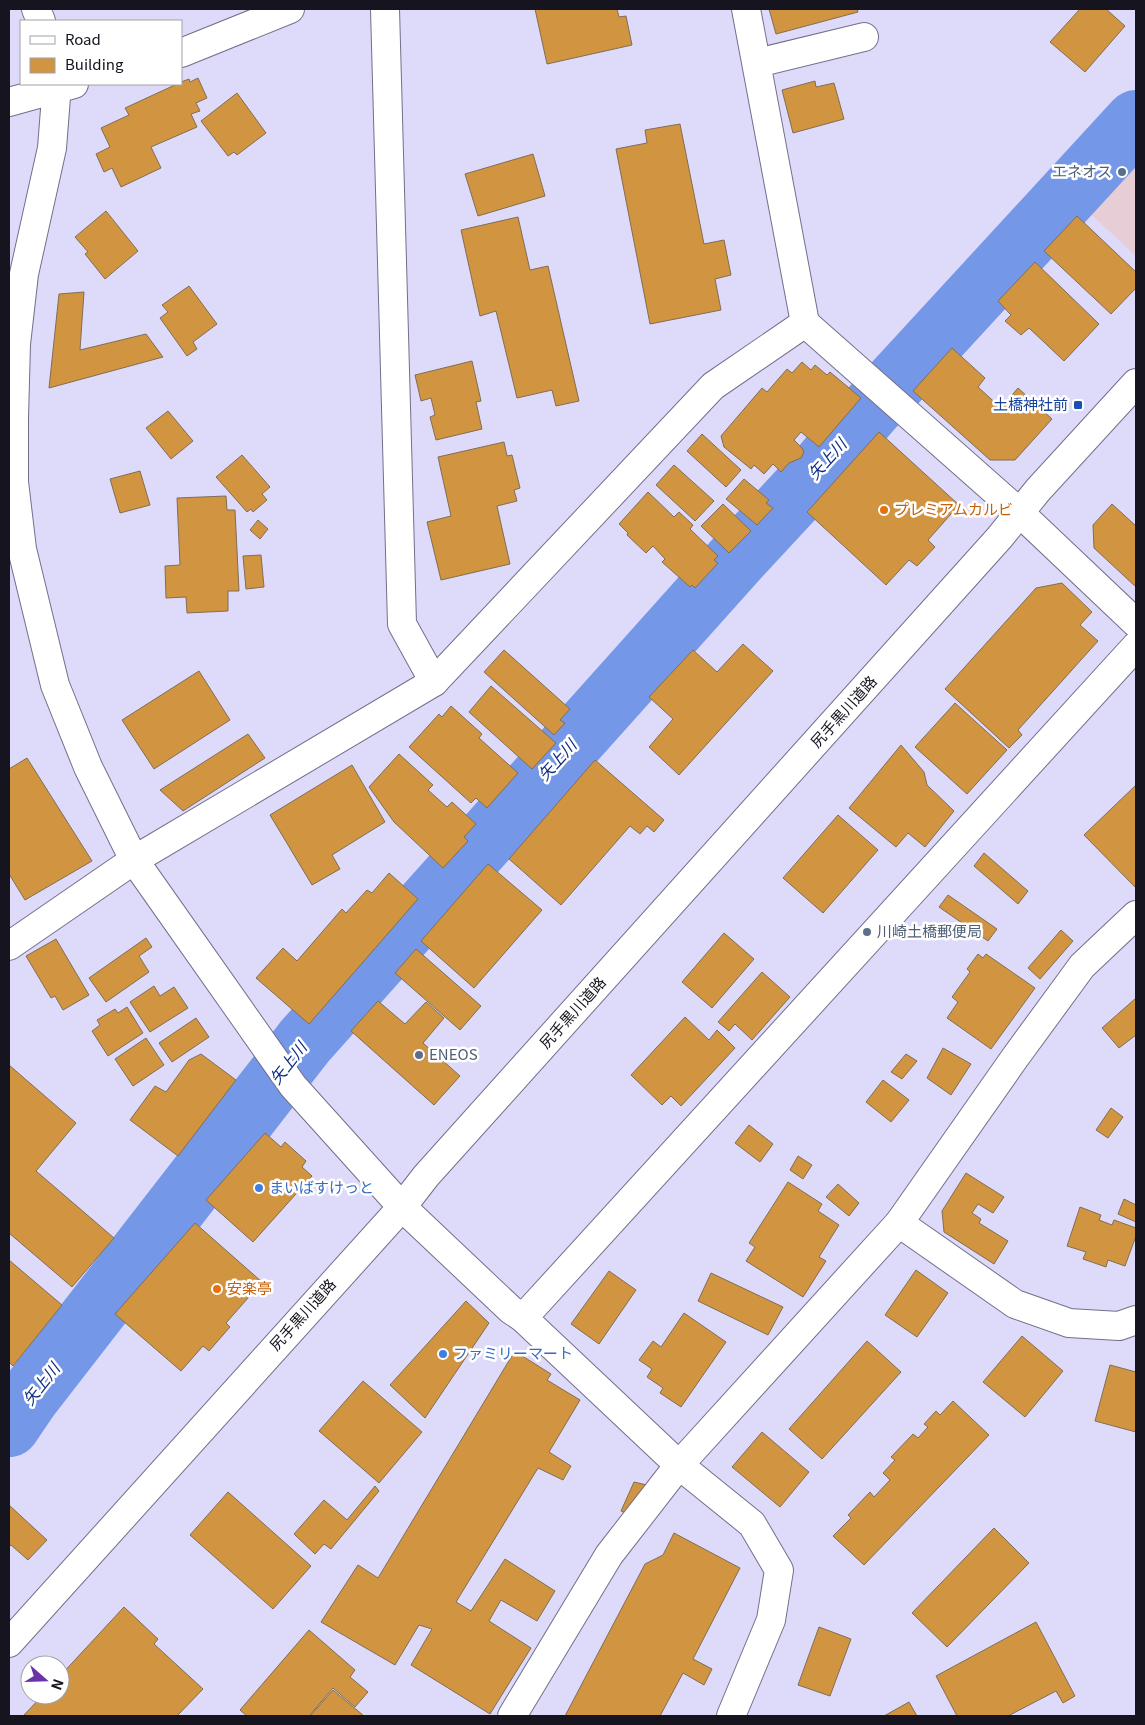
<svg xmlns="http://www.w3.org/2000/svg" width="1145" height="1725" font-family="Georgia,'Noto Sans JP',serif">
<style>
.commercial{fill:#e6cdd6}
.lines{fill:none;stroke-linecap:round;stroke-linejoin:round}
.river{stroke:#7498e7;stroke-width:62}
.building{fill:#d19440;stroke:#816d55}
.minor-casing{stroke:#736f8b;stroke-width:30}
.major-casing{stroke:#736f8b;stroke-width:30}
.minor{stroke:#fff;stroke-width:28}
.major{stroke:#fff;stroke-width:28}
.service-dot{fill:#5c6f8a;stroke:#fff;stroke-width:2}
.transit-dot{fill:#1a4fb4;stroke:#fff;stroke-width:2}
.food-dot{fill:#e8710a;stroke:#fff;stroke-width:2}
.shop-dot{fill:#3f7fe0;stroke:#fff;stroke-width:2}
.labels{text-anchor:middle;stroke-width:5;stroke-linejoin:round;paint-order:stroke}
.service-label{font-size:15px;fill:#4e5e75;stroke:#fff;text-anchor:start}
.transit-label{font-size:15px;fill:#164399;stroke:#fff;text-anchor:end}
.food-label{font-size:15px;fill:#c56008;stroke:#fff;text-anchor:start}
.street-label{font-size:15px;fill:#15141f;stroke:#fff}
.shop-label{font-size:15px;fill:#366cbe;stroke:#fff;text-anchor:start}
.water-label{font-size:16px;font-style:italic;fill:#0d2b84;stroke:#fff}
</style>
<rect width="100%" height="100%" fill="#dedafa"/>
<!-- commercial -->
<polygon class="commercial" points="1136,142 1136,256 1079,203"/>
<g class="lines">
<!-- river -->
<polyline class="river" points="9,1426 28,1398 305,1041 741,554 820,469 871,409 1136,121"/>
</g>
<!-- building -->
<g class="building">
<polygon points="535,9 617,9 619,17 626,16 632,45 547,64"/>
<polygon points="769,9 857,9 858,12 776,34"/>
<polygon points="1080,9 1106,9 1125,26 1085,72 1050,42"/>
<polygon points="198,78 207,98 196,103 200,111 191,114 197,127 151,147 161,168 121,187 112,168 104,172 96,154 110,147 101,128 129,115 125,108 177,84 181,84 181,82 189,79 190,82"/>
<polygon points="815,81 816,87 834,83 844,119 793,133 782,90"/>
<polygon points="237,93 266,133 237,155 234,152 228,156 201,121"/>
<polygon points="680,124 704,244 724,240 731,275 715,279 721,310 650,324 616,149 647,143 645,130"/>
<polygon points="533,154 545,196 478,216 465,174"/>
<polygon points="106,211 138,251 105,279 85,254 88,252 75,237"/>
<polygon points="1077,216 1136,272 1136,288 1111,314 1044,251"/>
<polygon points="518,217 530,270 548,266 579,401 556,406 552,390 517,398 496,311 480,316 461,230"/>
<polygon points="1035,262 1099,324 1064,361 1029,328 1021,335 1005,321 1011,315 998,301"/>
<polygon points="189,286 217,324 193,342 197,349 187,356 160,318 168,312 162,305"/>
<polygon points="84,292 80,350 146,334 163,357 49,388 59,294"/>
<polygon points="952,348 985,378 978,387 1001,408 1018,388 1052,419 1015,460 990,460 913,391"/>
<polygon points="472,361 481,401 476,402 482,429 436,440 430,417 435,415 431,398 421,401 415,375"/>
<polygon points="802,362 811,370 815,365 827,375 830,372 861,398 819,447 801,432 794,440 802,448 804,452 801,458 789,463 781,472 773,464 764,474 754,465 751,469 724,447 721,436 762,388 767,392 787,369 792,373"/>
<polygon points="168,411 193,441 171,459 146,428"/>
<polygon points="879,432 959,505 928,540 935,547 918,565 917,566 909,560 886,585 807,512"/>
<polygon points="702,434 741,470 726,487 687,451"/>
<polygon points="504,442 507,456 512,455 520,488 514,490 517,501 497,506 510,564 441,580 427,522 451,516 438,457"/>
<polygon points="242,455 270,487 262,494 267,500 253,512 251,509 247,512 216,477"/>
<polygon points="674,465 714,501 695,521 656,485"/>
<polygon points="140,471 150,505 120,513 110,479"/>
<polygon points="744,479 769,500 766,503 773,508 757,525 726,499"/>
<polygon points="648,492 674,517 679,512 693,525 690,529 718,556 714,560 718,563 695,588 692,585 690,587 662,562 665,559 653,546 646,553 627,535 628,533 619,524"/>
<polygon points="226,496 227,510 235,510 239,591 228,591 228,611 187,613 186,597 166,598 165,566 180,565 177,498"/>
<polygon points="723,504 751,531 729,553 701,526"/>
<polygon points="1112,504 1136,526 1136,587 1094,548 1093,525"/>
<polygon points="258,520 268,529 260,539 250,530"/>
<polygon points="261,555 264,587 246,589 243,556"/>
<polygon points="1062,583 1092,612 1080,625 1098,641 1018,730 1022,735 1009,748 945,689 1036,588"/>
<polygon points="743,644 773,671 679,775 649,747 673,719 649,697 693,650 717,672"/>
<polygon points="504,650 570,709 560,720 565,723 554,735 484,672"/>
<polygon points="199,671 230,720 154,769 122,720"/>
<polygon points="491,686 556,743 532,769 469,712"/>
<polygon points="955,703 1007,750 967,794 915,747"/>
<polygon points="451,706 482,734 479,738 518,773 487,808 476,798 471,803 409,747 439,714 442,717"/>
<polygon points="248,734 265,758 183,811 160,790"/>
<polygon points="901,745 924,772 927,785 954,811 925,847 908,833 896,847 849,808"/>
<polygon points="399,754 433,785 428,790 447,807 452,802 476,824 464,837 468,841 443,868 394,822 369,787"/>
<polygon points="27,758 92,861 25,900 9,874 9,769"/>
<polygon points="595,760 664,820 654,832 647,826 640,834 630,826 561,905 509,859"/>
<polygon points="352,765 385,822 332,855 340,869 312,885 270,815"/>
<polygon points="1136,785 1136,888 1084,835"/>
<polygon points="838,815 878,850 823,913 783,878"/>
<polygon points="984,853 1028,891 1018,904 974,866"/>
<polygon points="488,864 542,910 474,988 421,941"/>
<polygon points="389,873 418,899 309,1024 256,978 283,948 297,961 342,909 346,913 367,890 372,893"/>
<polygon points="948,895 997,929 988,941 939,907"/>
<polygon points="1061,930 1073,941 1040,979 1028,968"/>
<polygon points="724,933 754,959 712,1008 682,982"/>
<polygon points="146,938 152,947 139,956 149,972 106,1002 89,978"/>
<polygon points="56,939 89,995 63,1010 55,996 51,998 26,956"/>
<polygon points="416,949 481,1006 460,1030 395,973"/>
<polygon points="978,954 983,958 986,954 1035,988 991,1049 947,1018 958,1002 952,997 970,972 967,969"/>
<polygon points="762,972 790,997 752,1040 735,1024 729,1031 718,1022"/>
<polygon points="154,986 160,996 174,987 188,1008 150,1032 130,1002"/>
<polygon points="1136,998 1136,1035 1119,1048 1102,1028"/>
<polygon points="378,1001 405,1024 426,1002 444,1018 423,1043 460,1076 434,1105 351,1031"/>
<polygon points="127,1007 143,1033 108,1056 92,1031 100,1025 97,1020 115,1009 118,1013"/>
<polygon points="685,1017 709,1040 717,1030 735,1048 681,1106 671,1096 662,1105 631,1075"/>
<polygon points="196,1018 209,1037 172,1062 159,1043"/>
<polygon points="146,1038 164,1065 133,1086 115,1059"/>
<polygon points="943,1048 971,1064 951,1095 927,1078"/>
<polygon points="201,1054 236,1080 178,1156 130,1120 155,1086 166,1092 189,1060"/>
<polygon points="906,1054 917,1061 902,1079 891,1072"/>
<polygon points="9,1065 76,1123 36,1171 114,1238 72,1287 9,1233"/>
<polygon points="883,1080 909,1100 891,1122 866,1102"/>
<polygon points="1111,1108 1123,1117 1108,1138 1096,1130"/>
<polygon points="749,1125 773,1144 760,1162 735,1143"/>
<polygon points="265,1133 281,1147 285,1142 306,1161 302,1167 312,1176 253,1242 206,1200"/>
<polygon points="798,1156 812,1165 803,1179 790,1170"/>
<polygon points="966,1173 1004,1197 993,1213 978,1204 972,1213 981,1219 979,1223 1008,1241 994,1264 944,1232 942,1211"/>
<polygon points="788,1182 822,1204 818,1211 839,1225 819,1257 826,1261 803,1297 746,1261 755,1247 749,1243"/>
<polygon points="838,1184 859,1203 849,1216 826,1197"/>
<polygon points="1124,1199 1136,1205 1136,1222 1118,1214"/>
<polygon points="1080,1207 1101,1215 1099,1220 1112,1225 1114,1220 1136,1228 1136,1236 1125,1266 1108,1260 1106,1267 1083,1259 1086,1252 1067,1246"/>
<polygon points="195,1223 262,1282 226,1323 230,1327 209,1351 203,1346 181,1371 115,1314"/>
<polygon points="9,1260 62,1305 13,1366 9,1362"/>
<polygon points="916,1270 948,1293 917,1337 885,1315"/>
<polygon points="609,1271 636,1290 599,1344 571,1324"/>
<polygon points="711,1273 783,1307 768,1335 698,1301"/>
<polygon points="466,1301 489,1323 425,1418 390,1385"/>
<polygon points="684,1313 726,1342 681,1407 660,1393 663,1388 647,1377 652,1369 639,1360 653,1341 661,1347"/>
<polygon points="1022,1336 1063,1371 1025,1417 983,1382"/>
<polygon points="867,1341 901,1372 822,1459 789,1429"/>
<polygon points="516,1352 551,1374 547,1380 580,1400 549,1452 571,1466 563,1480 538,1468 456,1602 471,1611 505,1559 555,1591 537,1621 501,1600 489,1621 531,1648 490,1714 411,1665 432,1629 419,1625 395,1665 321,1622 358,1565 378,1578 513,1354"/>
<polygon points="1110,1365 1136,1372 1136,1432 1095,1421"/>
<polygon points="363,1381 422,1432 379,1483 319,1431"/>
<polygon points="953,1401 989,1435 864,1565 833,1536 851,1518 848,1515 870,1492 874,1497 890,1480 883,1473 895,1460 891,1457 913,1434 918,1438 928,1427 924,1424 936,1411 940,1415"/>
<polygon points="762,1432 809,1472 780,1507 732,1467"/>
<polygon points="634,1482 651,1486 630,1515 621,1511"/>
<polygon points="375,1486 379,1491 331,1549 324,1544 315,1554 294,1534 324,1500 347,1520"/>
<polygon points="228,1492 311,1566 273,1609 190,1535"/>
<polygon points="9,1505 47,1540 28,1560 11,1545 9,1547"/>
<polygon points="994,1528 1029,1563 947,1647 912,1613"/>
<polygon points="674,1533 740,1568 693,1659 712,1669 704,1685 683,1673 660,1716 565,1716 645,1564 663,1555"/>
<polygon points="124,1607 158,1639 154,1644 203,1689 177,1716 23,1716 43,1695 60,1695 60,1676"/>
<polygon points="1036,1622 1075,1696 1063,1703 1056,1691 1008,1716 957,1716 936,1676"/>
<polygon points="819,1627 851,1639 830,1696 798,1685"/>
<polygon points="309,1630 355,1670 350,1677 368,1692 355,1707 333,1688 309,1716 247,1716 240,1710"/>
<polygon points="333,1690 364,1716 310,1716"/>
<polygon points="909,1702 917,1716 884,1716"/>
</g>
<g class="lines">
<!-- minor casing -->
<g class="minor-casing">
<g id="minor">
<polyline points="36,9 41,21"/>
<polyline points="385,9 402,624 434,682"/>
<polyline points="746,9 805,323 1020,513 1136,623"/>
<polyline points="181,53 290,9"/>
<polyline points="757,63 864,37"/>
<polyline points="57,84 52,148 24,274 16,344 14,417 14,482 22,549 55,685 88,767 134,860 293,1086 402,1207 511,1310 523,1318 679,1465 752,1524 779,1570 771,1620 731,1716"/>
<polyline points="9,102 74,84"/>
<polyline points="9,946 134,860 434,682 713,386 805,323"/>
<polyline points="899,1223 1015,1304 1069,1323 1119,1326 1136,1320"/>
<polyline points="523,1318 1136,646"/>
<polyline points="512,1716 609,1555 679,1465 899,1223 1014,1059 1082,966 1136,915"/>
</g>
</g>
<!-- major casing -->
<g class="major-casing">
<polyline id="major" points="9,1643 402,1207 426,1176 1000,537 1038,490 1136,383"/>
</g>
<!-- minor -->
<use href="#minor" class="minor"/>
<!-- major -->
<use href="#major" class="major"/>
</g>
<!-- markers -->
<g class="service-dot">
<circle cx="1122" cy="172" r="5"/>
<circle cx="867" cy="932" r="5"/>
<circle cx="419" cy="1055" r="5"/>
</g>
<rect class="transit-dot" x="1073" y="400" width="10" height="10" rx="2.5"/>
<g class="food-dot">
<circle cx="884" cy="510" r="5"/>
<circle cx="217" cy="1289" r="5"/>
</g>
<g class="shop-dot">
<circle cx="259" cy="1188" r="5"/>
<circle cx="443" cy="1354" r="5"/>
</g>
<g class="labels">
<!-- service labels -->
<g class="service-label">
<text x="1112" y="177" text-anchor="end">エネオス</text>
<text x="877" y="937">川崎土橋郵便局</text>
<text x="429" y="1060">ENEOS</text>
</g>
<!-- transit labels -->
<g class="transit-label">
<text x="1068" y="410">土橋神社前</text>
</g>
<!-- food labels -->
<g class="food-label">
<text x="894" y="515">プレミアムカルビ</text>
<text x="227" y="1294">安楽亭</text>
</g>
<!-- street labels -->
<g class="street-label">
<text transform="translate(844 712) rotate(-48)" y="5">尻手黒川道路</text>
<text transform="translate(573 1013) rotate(-48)" y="5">尻手黒川道路</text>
<text transform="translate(303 1315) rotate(-48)" y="5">尻手黒川道路</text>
</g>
<!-- shop labels -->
<g class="shop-label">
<text x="269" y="1193">まいばすけっと</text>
<text x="453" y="1359">ファミリーマート</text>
</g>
<!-- water labels -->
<g class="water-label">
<text transform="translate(827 459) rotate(-48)" y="6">矢上川</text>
<text transform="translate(557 760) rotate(-48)" y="6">矢上川</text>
<text transform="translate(288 1063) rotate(-52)" y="6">矢上川</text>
<text transform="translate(41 1384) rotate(-52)" y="6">矢上川</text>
</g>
</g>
<!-- border -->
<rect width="1145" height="1725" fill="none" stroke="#15141f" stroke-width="20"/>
<!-- legend -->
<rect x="20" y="20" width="162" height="65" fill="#ffffff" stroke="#a1a1a5"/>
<rect x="30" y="36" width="25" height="8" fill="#ffffff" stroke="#a1a1a5"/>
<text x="65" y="45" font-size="15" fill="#15141f">Road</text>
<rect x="30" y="58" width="25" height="15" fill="#d19440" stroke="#a1a1a5"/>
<text x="65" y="70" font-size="15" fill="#15141f">Building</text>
<!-- north arrow -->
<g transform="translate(45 1680) rotate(110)"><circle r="24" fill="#ffffff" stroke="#a1a1a5"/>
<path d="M0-4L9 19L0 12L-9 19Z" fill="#6b31a8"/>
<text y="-8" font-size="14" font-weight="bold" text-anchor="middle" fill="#15141f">N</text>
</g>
</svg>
